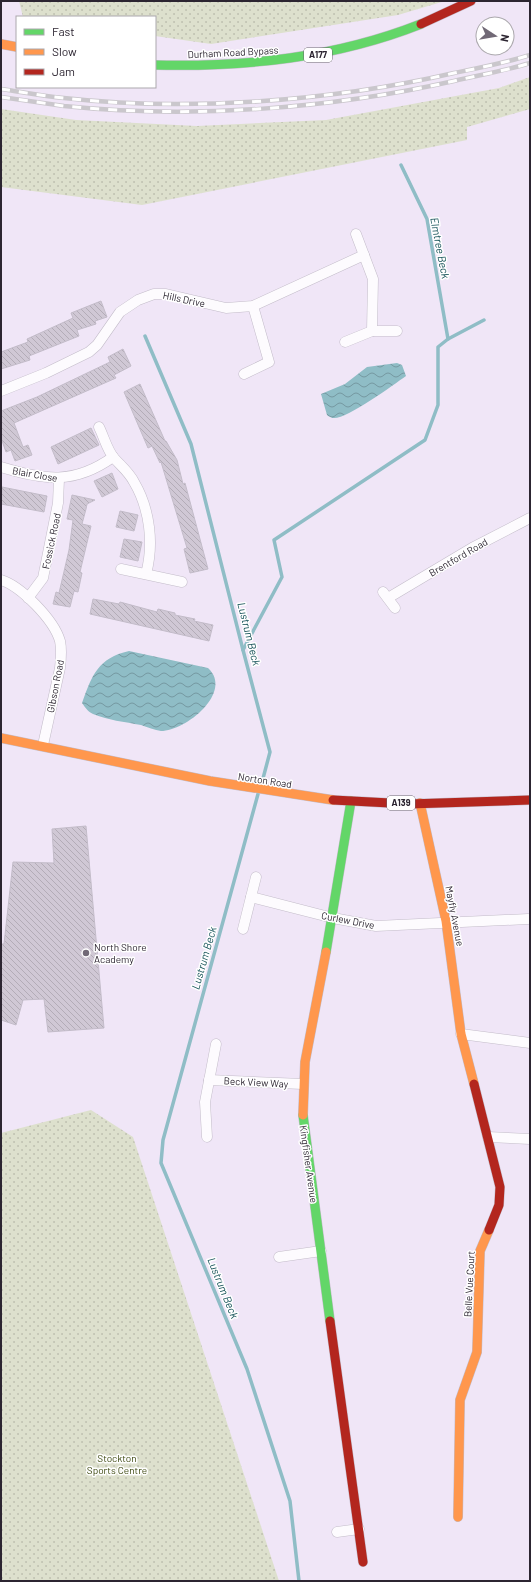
<svg xmlns="http://www.w3.org/2000/svg" width="531" height="1582" font-family="Barlow,sans-serif">
<style>
.park{fill:url(#park-dots)}
.water{fill:url(#water-waves)}
.lines{fill:none;stroke-linecap:round;stroke-linejoin:round}
.stream{stroke:#8fbdc6;stroke-width:3.5}
.building{fill:url(#building-back-hatch);stroke:#c3bcc9}
.street-casing{stroke:#c3bcc9;stroke-width:11}
.fast-casing{stroke:#c3bcc9;stroke-width:10}
.slow-casing{stroke:#c3bcc9;stroke-width:10}
.jam-casing{stroke:#c3bcc9;stroke-width:10}
.street{stroke:#fdfbfe;stroke-width:10}
.fast{stroke:#63d668;stroke-width:9}
.slow{stroke:#ff974d;stroke-width:9}
.jam{stroke:#b3261e;stroke-width:9}
.rail-casing{stroke:#cac7cc;stroke-width:4.5}
.rail{stroke:#fff;stroke-width:3;stroke-dasharray:9;stroke-linecap:butt}
.poi-dot{fill:#716976;stroke:#fff;stroke-width:1.5}
.labels{text-anchor:middle;stroke-width:3;stroke-linejoin:round;paint-order:stroke}
.shield{fill:#fff;stroke:#6b666f;stroke-width:1}
.shield-label{font-size:9px;font-weight:bold;fill:#2c2531}
.street-label{font-size:10px;fill:#2c2531;stroke:#fff}
.poi-label{font-size:10px;fill:#2c2531;stroke:#fff;text-anchor:start}
.park-label{font-size:10px;fill:#3c480f;stroke:#fff}
.water-label{font-size:11px;font-style:italic;fill:#145157;stroke:#fff}
</style>
<defs>
<pattern id="park-dots" width="8" height="8" patternUnits="userSpaceOnUse"><rect width="8" height="8" fill="#dde0cd"/><path d="M2 2h.1M6 6h.1" fill="none" stroke="#bec0b0" stroke-width="1.8" stroke-linecap="round"/></pattern>
<pattern id="water-waves" width="16" height="10" patternUnits="userSpaceOnUse"><rect width="16" height="10" fill="#8fbdc6"/><path d="M0 5q4-4 8 0t8 0" fill="none" stroke="#7599a1"/></pattern>
<pattern id="building-back-hatch" width="6" height="6" patternUnits="userSpaceOnUse"><rect width="6" height="6" fill="#d0c8d5"/><path d="M-1 5l2 2M0 0l6 6M5-1l2 2" fill="none" stroke="#b3acb7"/></pattern>
</defs>
<rect width="100%" height="100%" fill="#f0e6f7"/>
<!-- park -->
<g class="park">
<polygon points="19,1 445,1 398,15 211,44 155,36 155,17 23,17"/>
<polygon points="530,77 530,109 467,127 467,140 142,205 1,187 1,109 76,120 197,126 326,120 499,88"/>
<polygon points="91,1110 133,1137 279,1581 1,1581 1,1133"/>
</g>
<!-- water -->
<g class="water">
<path d="M397 363 402 365 406 376C393 385 346 420 333 418 332 418 328 416 327 415L321 394 345 384 367 367Z"/>
<path d="M129 651 208 668C234 692 186 731 161 731 155 730 147 727 141 725 125 722 107 720 93 714 88 712 85 707 82 703 92 675 98 658 129 651Z"/>
</g>
<g class="lines">
<!-- stream -->
<g class="stream">
<polyline points="401,165 427,219 448,339"/>
<polyline points="145,336 191,444 243,650 270,752 261,786"/>
<polyline points="243,650 282,577 274,540 425,440 438,405 438,347 448,339 484,320"/>
<polyline points="258,794 163,1140 161,1163 247,1369 290,1501 299,1581"/>
</g>
</g>
<!-- building -->
<g class="building">
<polygon points="101,301 107,317 95,321 96,324 77,330 79,336 29,356 30,360 1,369 1,352 28,342 27,339 73,318 71,313"/>
<polygon points="123,349 131,366 114,375 116,378 14,423 23,447 28,445 32,455 15,461 11,450 6,452 1,438 1,411 37,397 110,362 108,357"/>
<polygon points="140,384 165,441 166,441 177,460 183,484 185,483 208,569 190,573 184,549 187,548 161,462 160,463 152,446 148,448 124,392"/>
<polygon points="91,428 99,445 58,464 51,447"/>
<polygon points="112,473 118,489 102,497 94,481"/>
<polygon points="2,487 47,496 44,512 1,504"/>
<polygon points="72,495 95,500 87,504 86,509 82,524 91,526 80,572 82,573 78,592 74,591 70,607 53,604 56,592 59,593 69,550 73,520 67,519"/>
<polygon points="120,511 138,515 134,531 116,527"/>
<polygon points="124,539 142,542 138,561 120,557"/>
<polygon points="93,599 119,604 120,602 157,612 158,609 175,613 175,615 195,619 194,621 213,625 209,641 90,614"/>
<polygon points="86,826 104,1028 48,1032 44,999 23,1000 16,1025 1,1020 1,944 4,944 13,862 54,863 52,829"/>
</g>
<g class="lines">
<!-- street casing -->
<g class="street-casing">
<g id="street">
<polyline points="356,234 373,279 372,331"/>
<polyline points="345,342 372,331 397,331"/>
<polyline points="244,374 269,362 253,306"/>
<polyline points="1,391 46,373 89,352 97,345 120,312 138,300 154,294 166,294 226,308 253,306 364,255"/>
<path d="M99 427C104 437 107 450 114 458 121 466 129 472 134 482 150 509 154 544 146 574"/>
<path d="M1 467C44 480 74 485 113 457"/>
<polyline points="121,569 182,582"/>
<path d="M1 580C21 586 54 620 60 641 62 650 61 659 60 668L43 745"/>
<polyline points="383,592 395,608"/>
<polyline points="28,598 43,578 58,503 59,479"/>
<polyline points="388,598 472,548 530,518"/>
<polyline points="251,897 333,918 376,926 528,919"/>
<polyline points="243,929 256,877"/>
<polyline points="461,1034 530,1043"/>
<polyline points="209,1080 303,1084"/>
<polyline points="207,1137 205,1102 216,1044"/>
<polyline points="488,1137 530,1139"/>
<polyline points="279,1257 321,1251"/>
<polyline points="337,1532 359,1529"/>
</g>
</g>
<!-- fast casing -->
<g class="fast-casing">
<g id="fast">
<path d="M155 65C246 67 335 58 421 24"/>
<polyline points="326,952 351,801"/>
<polyline points="303,1115 330,1321"/>
</g>
</g>
<!-- slow casing -->
<g class="slow-casing">
<g id="slow">
<polyline points="1,44 17,47"/>
<polyline points="1,738 210,781 333,800"/>
<polyline points="420,803 446,921 461,1034 474,1084"/>
<polyline points="303,1115 305,1062 326,952"/>
<polyline points="458,1517 460,1400 477,1352 480,1251 489,1230"/>
</g>
</g>
<!-- jam casing -->
<g class="jam-casing">
<g id="jam">
<polyline points="421,24 471,1"/>
<polyline points="333,800 409,804 530,800"/>
<polyline points="474,1084 500,1187 499,1205 489,1230"/>
<polyline points="330,1321 363,1562"/>
</g>
</g>
<!-- street -->
<use href="#street" class="street"/>
<!-- fast -->
<use href="#fast" class="fast"/>
<!-- slow -->
<use href="#slow" class="slow"/>
<!-- jam -->
<use href="#jam" class="jam"/>
<!-- rail casing -->
<g class="rail-casing">
<g id="rail">
<path d="M1 89C22 92 43 96 64 98 188 112 332 101 454 73 479 68 505 63 530 55"/>
<path d="M1 97C22 100 43 103 64 106 191 119 329 109 454 81 479 75 505 71 530 63"/>
</g>
</g>
<!-- rail -->
<use href="#rail" class="rail"/>
</g>
<!-- markers -->
<circle class="poi-dot" cx="86" cy="953" r="4"/>
<g class="labels">
<!-- shield labels -->
<g class="shield">
<rect x="304" y="48" width="28" height="14" rx="3"/>
<rect x="387" y="796" width="28" height="14" rx="3"/>
</g>
<g class="shield-label">
<text x="318" y="58">A177</text>
<text x="401" y="806">A139</text>
</g>
<!-- street labels -->
<g class="street-label">
<text transform="translate(233 52) rotate(-3)" y="4">Durham Road Bypass</text>
<text transform="translate(184 299) rotate(12)" y="4">Hills Drive</text>
<text transform="translate(35 474) rotate(10)" y="4">Blair Close</text>
<text transform="translate(51 541) rotate(-78)" y="4">Fossick Road</text>
<text transform="translate(458 557) rotate(-30)" y="4">Brentford Road</text>
<text transform="translate(55 686) rotate(-79)" y="4">Gibson Road</text>
<text transform="translate(265 780) rotate(9)" y="4">Norton Road</text>
<text transform="translate(455 916) rotate(79)" y="4">Mayfly Avenue</text>
<text transform="translate(348 920) rotate(11)" y="4">Curlew Drive</text>
<text transform="translate(256 1082) rotate(3)" y="4">Beck View Way</text>
<text transform="translate(309 1164) rotate(82)" y="4">Kingfisher Avenue</text>
<text transform="translate(469 1284) rotate(-87)" y="4">Belle Vue Court</text>
</g>
<!-- poi labels -->
<g class="poi-label">
<text x="94" y="951">North Shore<tspan x="94" dy="12">Academy</tspan></text>
</g>
<!-- park labels -->
<g class="park-label">
<text x="117" y="1462">Stockton<tspan x="117" dy="12">Sports Centre</tspan></text>
</g>
<!-- water labels -->
<g class="water-label">
<text transform="translate(440 248) rotate(79)" y="4">Elmtree Beck</text>
<text transform="translate(249 634) rotate(76)" y="4">Lustrum Beck</text>
<text transform="translate(204 958) rotate(-74)" y="4">Lustrum Beck</text>
<text transform="translate(223 1288) rotate(68)" y="4">Lustrum Beck</text>
</g>
</g>
<!-- border -->
<rect width="531" height="1582" fill="none" stroke="#2c2531" stroke-width="4"/>
<!-- legend -->
<rect x="16" y="16" width="140" height="72" fill="#ffffff" stroke="#aba8ad"/>
<rect x="24" y="29" width="20" height="6" fill="#63d668" stroke="#aba8ad"/>
<text x="52" y="36" font-size="12" fill="#2c2531">Fast</text>
<rect x="24" y="49" width="20" height="6" fill="#ff974d" stroke="#aba8ad"/>
<text x="52" y="56" font-size="12" fill="#2c2531">Slow</text>
<rect x="24" y="69" width="20" height="6" fill="#b3261e" stroke="#aba8ad"/>
<text x="52" y="76" font-size="12" fill="#2c2531">Jam</text>
<!-- north arrow -->
<g transform="translate(495 36) rotate(102)"><circle r="19" fill="#ffffff" stroke="#aba8ad"/>
<path d="M0-3L7 15L0 10L-7 15Z" fill="#716976"/>
<text y="-6" font-size="11" font-weight="bold" text-anchor="middle" fill="#2c2531">N</text>
</g>
</svg>
